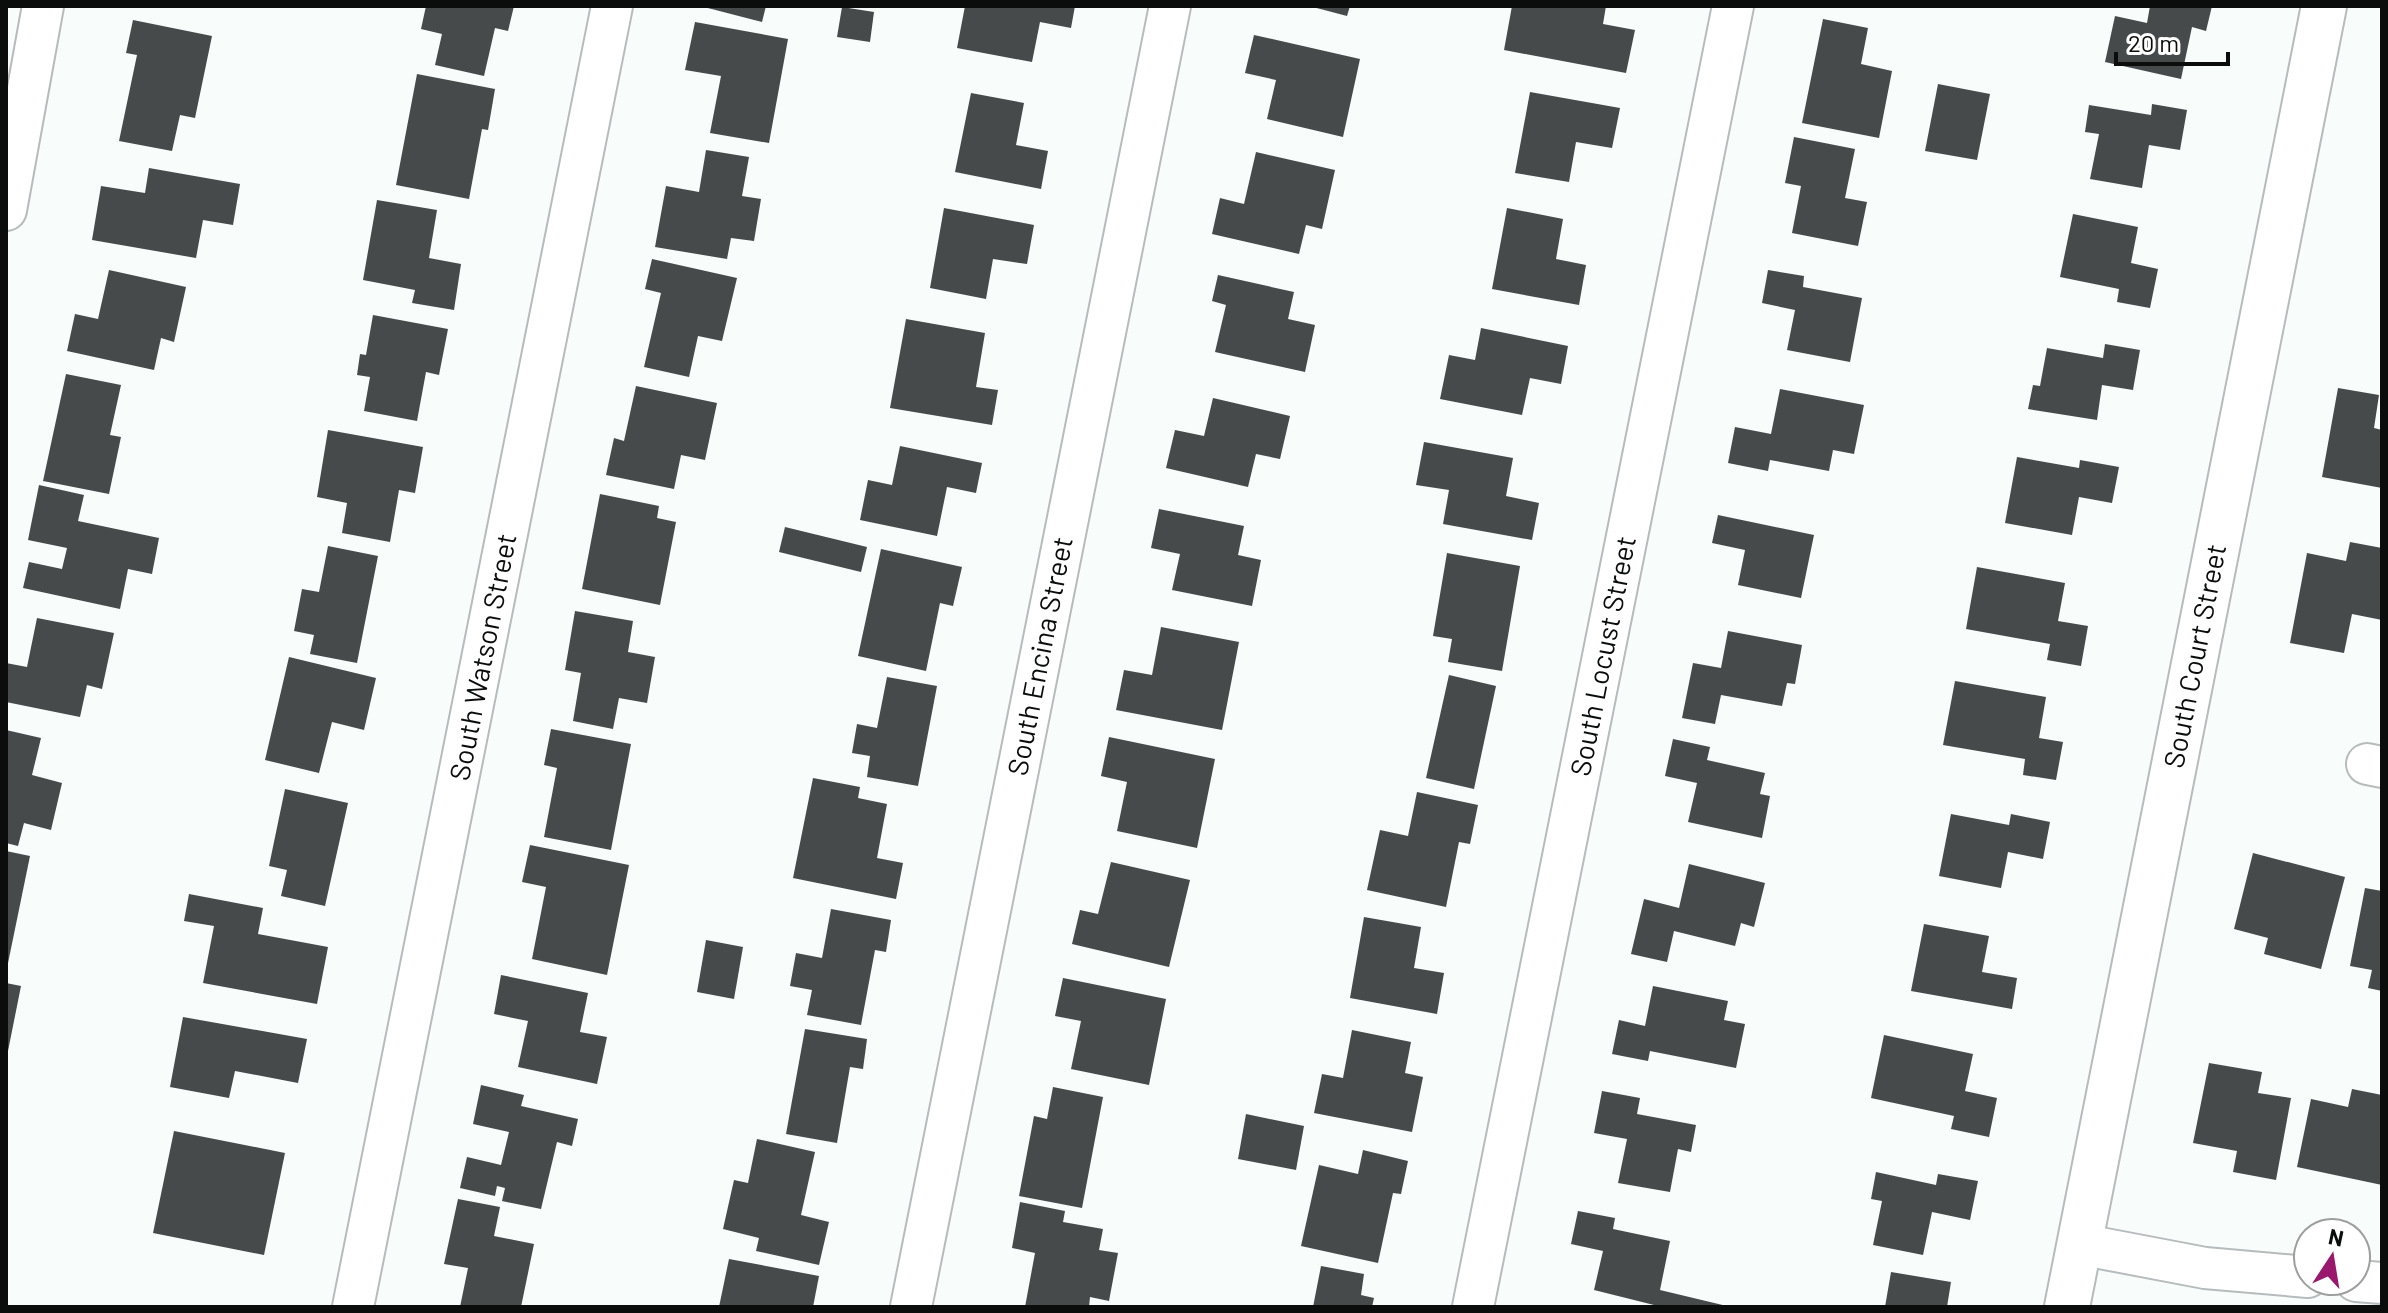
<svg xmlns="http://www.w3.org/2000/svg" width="2388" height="1313" font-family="Barlow,sans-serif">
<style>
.building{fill:#464a4a}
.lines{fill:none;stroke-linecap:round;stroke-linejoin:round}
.minor-casing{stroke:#b6bbbb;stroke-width:44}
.tertiary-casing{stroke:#b6bbbb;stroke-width:48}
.minor{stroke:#fff;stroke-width:40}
.tertiary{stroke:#fff;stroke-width:44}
.labels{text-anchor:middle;stroke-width:8;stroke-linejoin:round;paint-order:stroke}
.street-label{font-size:28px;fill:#0b0d0d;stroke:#fff}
</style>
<rect width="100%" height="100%" fill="#f8fdfc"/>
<!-- building -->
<g class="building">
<polygon points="426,6 514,6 508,31 495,28 484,76 435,65 442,34 421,29"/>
<polygon points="700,6 766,6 762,22"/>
<polygon points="965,6 1075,6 1071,28 1040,22 1032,62 957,48"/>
<polygon points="1309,6 1350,6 1347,16"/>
<polygon points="1512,6 1606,6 1603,24 1635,30 1626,73 1504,50"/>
<polygon points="2150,6 2212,6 2206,31 2192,27 2181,79 2105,62 2115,16 2147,23"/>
<polygon points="842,7 874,12 870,42 837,37"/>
<polygon points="1823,19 1868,28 1861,64 1892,71 1879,138 1802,123"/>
<polygon points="133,20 212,36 195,118 180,115 172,151 119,141 137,55 126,53"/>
<polygon points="695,22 788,39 769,143 710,133 721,76 685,70"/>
<polygon points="1254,35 1360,59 1343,137 1267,119 1276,80 1245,73"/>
<polygon points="417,74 495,89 488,130 482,129 469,199 396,185"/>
<polygon points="1938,84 1990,94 1977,160 1925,151"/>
<polygon points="1530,92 1620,108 1612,148 1576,142 1569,182 1515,173"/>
<polygon points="971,93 1024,103 1016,145 1048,151 1041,189 955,172"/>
<polygon points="2152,104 2187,110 2180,150 2149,145 2142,188 2090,179 2099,134 2085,132 2089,105 2151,115"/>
<polygon points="1794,137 1855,149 1845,198 1867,202 1858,246 1792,233 1801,186 1785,183"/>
<polygon points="706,150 749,157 742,196 761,199 754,241 731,238 727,259 655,247 666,186 699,192"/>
<polygon points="1256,152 1335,170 1322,229 1306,225 1299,254 1212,234 1220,198 1244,204"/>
<polygon points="149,168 240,184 233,225 203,220 196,258 92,240 101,186 145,193"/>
<polygon points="377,200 437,210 429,258 461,264 454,310 412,303 415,290 363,280"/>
<polygon points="944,208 1034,225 1027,264 993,259 986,299 930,288"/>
<polygon points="1507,208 1563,219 1556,259 1586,265 1579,305 1492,289"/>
<polygon points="2073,214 2138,227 2131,263 2158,269 2150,308 2117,302 2119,289 2060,277"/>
<polygon points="652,259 737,278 722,341 698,336 689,377 644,367 661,293 645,289"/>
<polygon points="109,270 186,287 174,342 161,338 154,370 67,351 75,314 98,319"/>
<polygon points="1768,270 1804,276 1803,287 1862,298 1850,362 1787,350 1795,310 1762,303"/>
<polygon points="1218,275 1294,292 1288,319 1315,325 1305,372 1215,352 1226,305 1212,301"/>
<polygon points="373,315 448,329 439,375 426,372 417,421 364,411 370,377 357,375 360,354 366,355"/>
<polygon points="906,319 985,333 976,387 998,390 992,425 890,408"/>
<polygon points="1481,328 1568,346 1561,384 1530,378 1522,415 1440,399 1449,355 1475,360"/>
<polygon points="2105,344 2140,350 2133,390 2102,385 2097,420 2028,409 2033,385 2040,386 2047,348 2103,358"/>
<polygon points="66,374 121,385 110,435 121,437 109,494 43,481"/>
<polygon points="636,386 717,403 705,460 681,455 674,489 606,475 614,438 624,441"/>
<polygon points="2338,388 2379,395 2374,428 2382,430 2382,488 2322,477"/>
<polygon points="1780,389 1864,405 1854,454 1833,450 1829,471 1770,460 1768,471 1728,463 1735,427 1771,434"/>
<polygon points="1213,398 1290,416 1280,459 1256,454 1248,487 1166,468 1175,430 1204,436"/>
<polygon points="328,430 423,447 415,493 399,490 390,542 342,533 347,503 317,497"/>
<polygon points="1424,442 1513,458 1506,496 1539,503 1532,540 1443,524 1449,490 1416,485"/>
<polygon points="900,446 982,463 976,493 947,487 937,536 860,520 868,480 892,485"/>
<polygon points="2017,457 2079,468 2080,460 2119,467 2112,503 2079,497 2072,535 2005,523"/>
<polygon points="39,485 84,495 78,521 159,538 152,574 128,569 120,609 23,588 29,562 62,569 67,548 28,540"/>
<polygon points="600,494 659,506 657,518 676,522 660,605 582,589"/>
<polygon points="1159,509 1244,526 1238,555 1261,560 1252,606 1172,590 1180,554 1151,548"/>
<polygon points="1718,515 1814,535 1801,598 1738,585 1745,550 1712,543"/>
<polygon points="785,527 867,547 861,572 779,552"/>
<polygon points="2350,542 2382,548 2382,620 2352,614 2344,653 2290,643 2307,553 2346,561"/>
<polygon points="328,546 378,556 357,663 310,654 314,635 294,631 302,589 319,592"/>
<polygon points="881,549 962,567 953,606 940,603 926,671 858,656"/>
<polygon points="1447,553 1520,566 1502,671 1448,662 1452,639 1433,636"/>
<polygon points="1977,567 2065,583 2058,621 2088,626 2081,666 2047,660 2050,644 1966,629"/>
<polygon points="575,611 633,621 628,652 655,657 647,703 619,698 613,729 573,721 581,673 565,670"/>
<polygon points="37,618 114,633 102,689 87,685 80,717 6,702 6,663 27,667"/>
<polygon points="1161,627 1239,642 1222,730 1116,710 1124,670 1152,675"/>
<polygon points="1728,631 1802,645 1795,684 1787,683 1782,706 1721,695 1715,724 1682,718 1693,663 1721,668"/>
<polygon points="289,657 376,678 364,730 332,722 319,773 265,760"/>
<polygon points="1449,675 1496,686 1474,789 1426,778"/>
<polygon points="887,677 937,686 918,786 867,777 870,756 852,753 857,724 877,728"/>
<polygon points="1955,681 2046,697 2039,738 2063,742 2056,780 2023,775 2025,759 1943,745"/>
<polygon points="551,729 631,744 611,850 544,837 557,768 544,765"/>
<polygon points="6,730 41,738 32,775 62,783 51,830 24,823 18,846 6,843"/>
<polygon points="1109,737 1215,759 1197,848 1117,831 1127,782 1101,776"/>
<polygon points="1673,739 1710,747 1707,760 1765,773 1760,794 1770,796 1762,838 1688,822 1697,783 1665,776"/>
<polygon points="813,778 860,787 858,798 887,804 877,858 903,863 896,899 793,878"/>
<polygon points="285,789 348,803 325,906 281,896 287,870 269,866"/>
<polygon points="1417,792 1478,805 1470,844 1459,842 1446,907 1367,890 1380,830 1408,836"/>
<polygon points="1951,814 2009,825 2011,814 2050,822 2043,859 2008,852 2001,888 1939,876"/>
<polygon points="530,845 629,865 607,975 532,959 546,887 522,882"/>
<polygon points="6,851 30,856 7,968 6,968"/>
<polygon points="2253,853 2345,877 2321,969 2264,954 2268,938 2234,929"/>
<polygon points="1111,862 1190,880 1169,967 1072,944 1080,910 1098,914"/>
<polygon points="1689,864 1765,883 1754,927 1741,923 1735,946 1674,931 1667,962 1631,954 1644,899 1679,908"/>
<polygon points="2365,888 2382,891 2382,991 2368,988 2372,970 2350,966"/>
<polygon points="189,894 263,908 258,934 328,947 317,1004 203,983 214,926 184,921"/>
<polygon points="831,909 891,920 886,952 875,950 861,1025 807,1015 812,990 790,986 796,953 822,958"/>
<polygon points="1364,917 1421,927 1414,968 1444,973 1437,1014 1350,998"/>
<polygon points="1924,924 1989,936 1982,972 2017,978 2012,1009 1911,991"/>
<polygon points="706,940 743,947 734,999 697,992"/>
<polygon points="501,975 588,993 580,1032 607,1037 597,1084 518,1067 528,1021 494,1014"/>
<polygon points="1063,978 1166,999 1149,1085 1071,1069 1081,1021 1055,1016"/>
<polygon points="6,983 21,986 7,1056 6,1056"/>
<polygon points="1653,986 1728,1001 1724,1020 1745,1024 1736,1068 1650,1051 1648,1061 1612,1054 1619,1020 1645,1026"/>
<polygon points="183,1017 307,1039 298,1083 235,1071 229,1098 170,1087"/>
<polygon points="805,1029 867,1039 863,1069 850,1067 837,1143 786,1134"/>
<polygon points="1352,1030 1411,1042 1405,1073 1423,1077 1412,1132 1314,1113 1322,1074 1343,1078"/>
<polygon points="1884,1035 1973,1054 1965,1091 1997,1098 1989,1137 1951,1129 1954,1116 1871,1098"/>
<polygon points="2209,1063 2262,1072 2258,1093 2291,1098 2276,1180 2233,1172 2237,1151 2193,1143"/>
<polygon points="481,1085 524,1095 521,1106 578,1119 572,1146 557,1142 541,1209 502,1201 505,1188 497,1186 495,1196 460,1188 467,1157 501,1165 509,1132 473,1124"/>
<polygon points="1053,1087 1103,1097 1082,1208 1019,1196 1034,1116 1047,1119"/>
<polygon points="2352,1089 2382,1095 2382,1185 2297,1167 2311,1099 2348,1107"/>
<polygon points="1602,1091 1640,1098 1637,1114 1696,1125 1691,1152 1678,1149 1670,1192 1618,1183 1627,1139 1594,1133"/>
<polygon points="1246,1114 1304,1126 1296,1170 1238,1159"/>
<polygon points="174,1131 285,1153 264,1255 153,1233"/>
<polygon points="757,1139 815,1152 801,1215 829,1222 819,1265 756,1251 759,1238 723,1229 734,1180 748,1183"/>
<polygon points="1363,1150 1408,1161 1401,1194 1393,1193 1378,1263 1301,1246 1319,1165 1358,1174"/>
<polygon points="1876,1172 1936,1185 1938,1174 1978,1181 1970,1220 1932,1212 1923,1255 1873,1245 1882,1201 1871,1199"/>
<polygon points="458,1199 500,1207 494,1236 534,1244 521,1307 460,1307 468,1268 444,1264"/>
<polygon points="1020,1202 1065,1211 1063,1222 1103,1229 1099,1250 1118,1253 1109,1301 1090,1297 1089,1307 1025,1307 1035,1253 1012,1248"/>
<polygon points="1578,1211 1615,1218 1613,1229 1670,1241 1660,1290 1731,1307 1662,1307 1594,1290 1603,1251 1571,1244"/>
<polygon points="729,1259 819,1276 813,1307 719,1307"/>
<polygon points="1321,1266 1364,1274 1361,1295 1374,1298 1372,1307 1313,1307"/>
<polygon points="1891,1272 1951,1282 1947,1307 1885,1307"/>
</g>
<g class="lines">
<!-- minor casing -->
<g class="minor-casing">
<g id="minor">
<polyline points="6,210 43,6"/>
<polyline points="2367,764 2382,767"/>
<polyline points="2079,1244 2205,1268 2308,1277"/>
<polyline points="2356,1281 2382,1283"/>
<polyline points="353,1307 612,6"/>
<polyline points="911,1307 1170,6"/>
<polyline points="1473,1307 1733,6"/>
</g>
</g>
<!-- tertiary casing -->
<g class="tertiary-casing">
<polyline id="tertiary" points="2067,1307 2324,6"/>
</g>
<!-- minor -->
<use href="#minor" class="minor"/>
<!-- tertiary -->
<use href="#tertiary" class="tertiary"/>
</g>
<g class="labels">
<!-- street labels -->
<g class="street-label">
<text transform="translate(1040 656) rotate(-79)" y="10">South Encina Street</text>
<text transform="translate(1603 656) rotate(-79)" y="10">South Locust Street</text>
<text transform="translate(2195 656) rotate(-79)" y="10">South Court Street</text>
<text transform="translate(483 657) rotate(-79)" y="10">South Watson Street</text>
</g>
</g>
<!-- border -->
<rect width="2388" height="1313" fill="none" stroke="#0b0d0d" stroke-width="16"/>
<!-- north arrow -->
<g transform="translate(2332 1257) rotate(12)"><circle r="38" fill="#ffffff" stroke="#9d9e9e" stroke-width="2"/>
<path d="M0-6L14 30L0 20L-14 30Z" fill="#99186e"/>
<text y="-12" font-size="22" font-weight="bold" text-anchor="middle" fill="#0b0d0d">N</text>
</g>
<!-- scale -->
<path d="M2116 52v12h112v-12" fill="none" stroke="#0b0d0d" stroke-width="4"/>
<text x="2128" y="52" font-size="24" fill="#0b0d0d" stroke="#ffffff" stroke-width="6" paint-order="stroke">20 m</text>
</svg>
